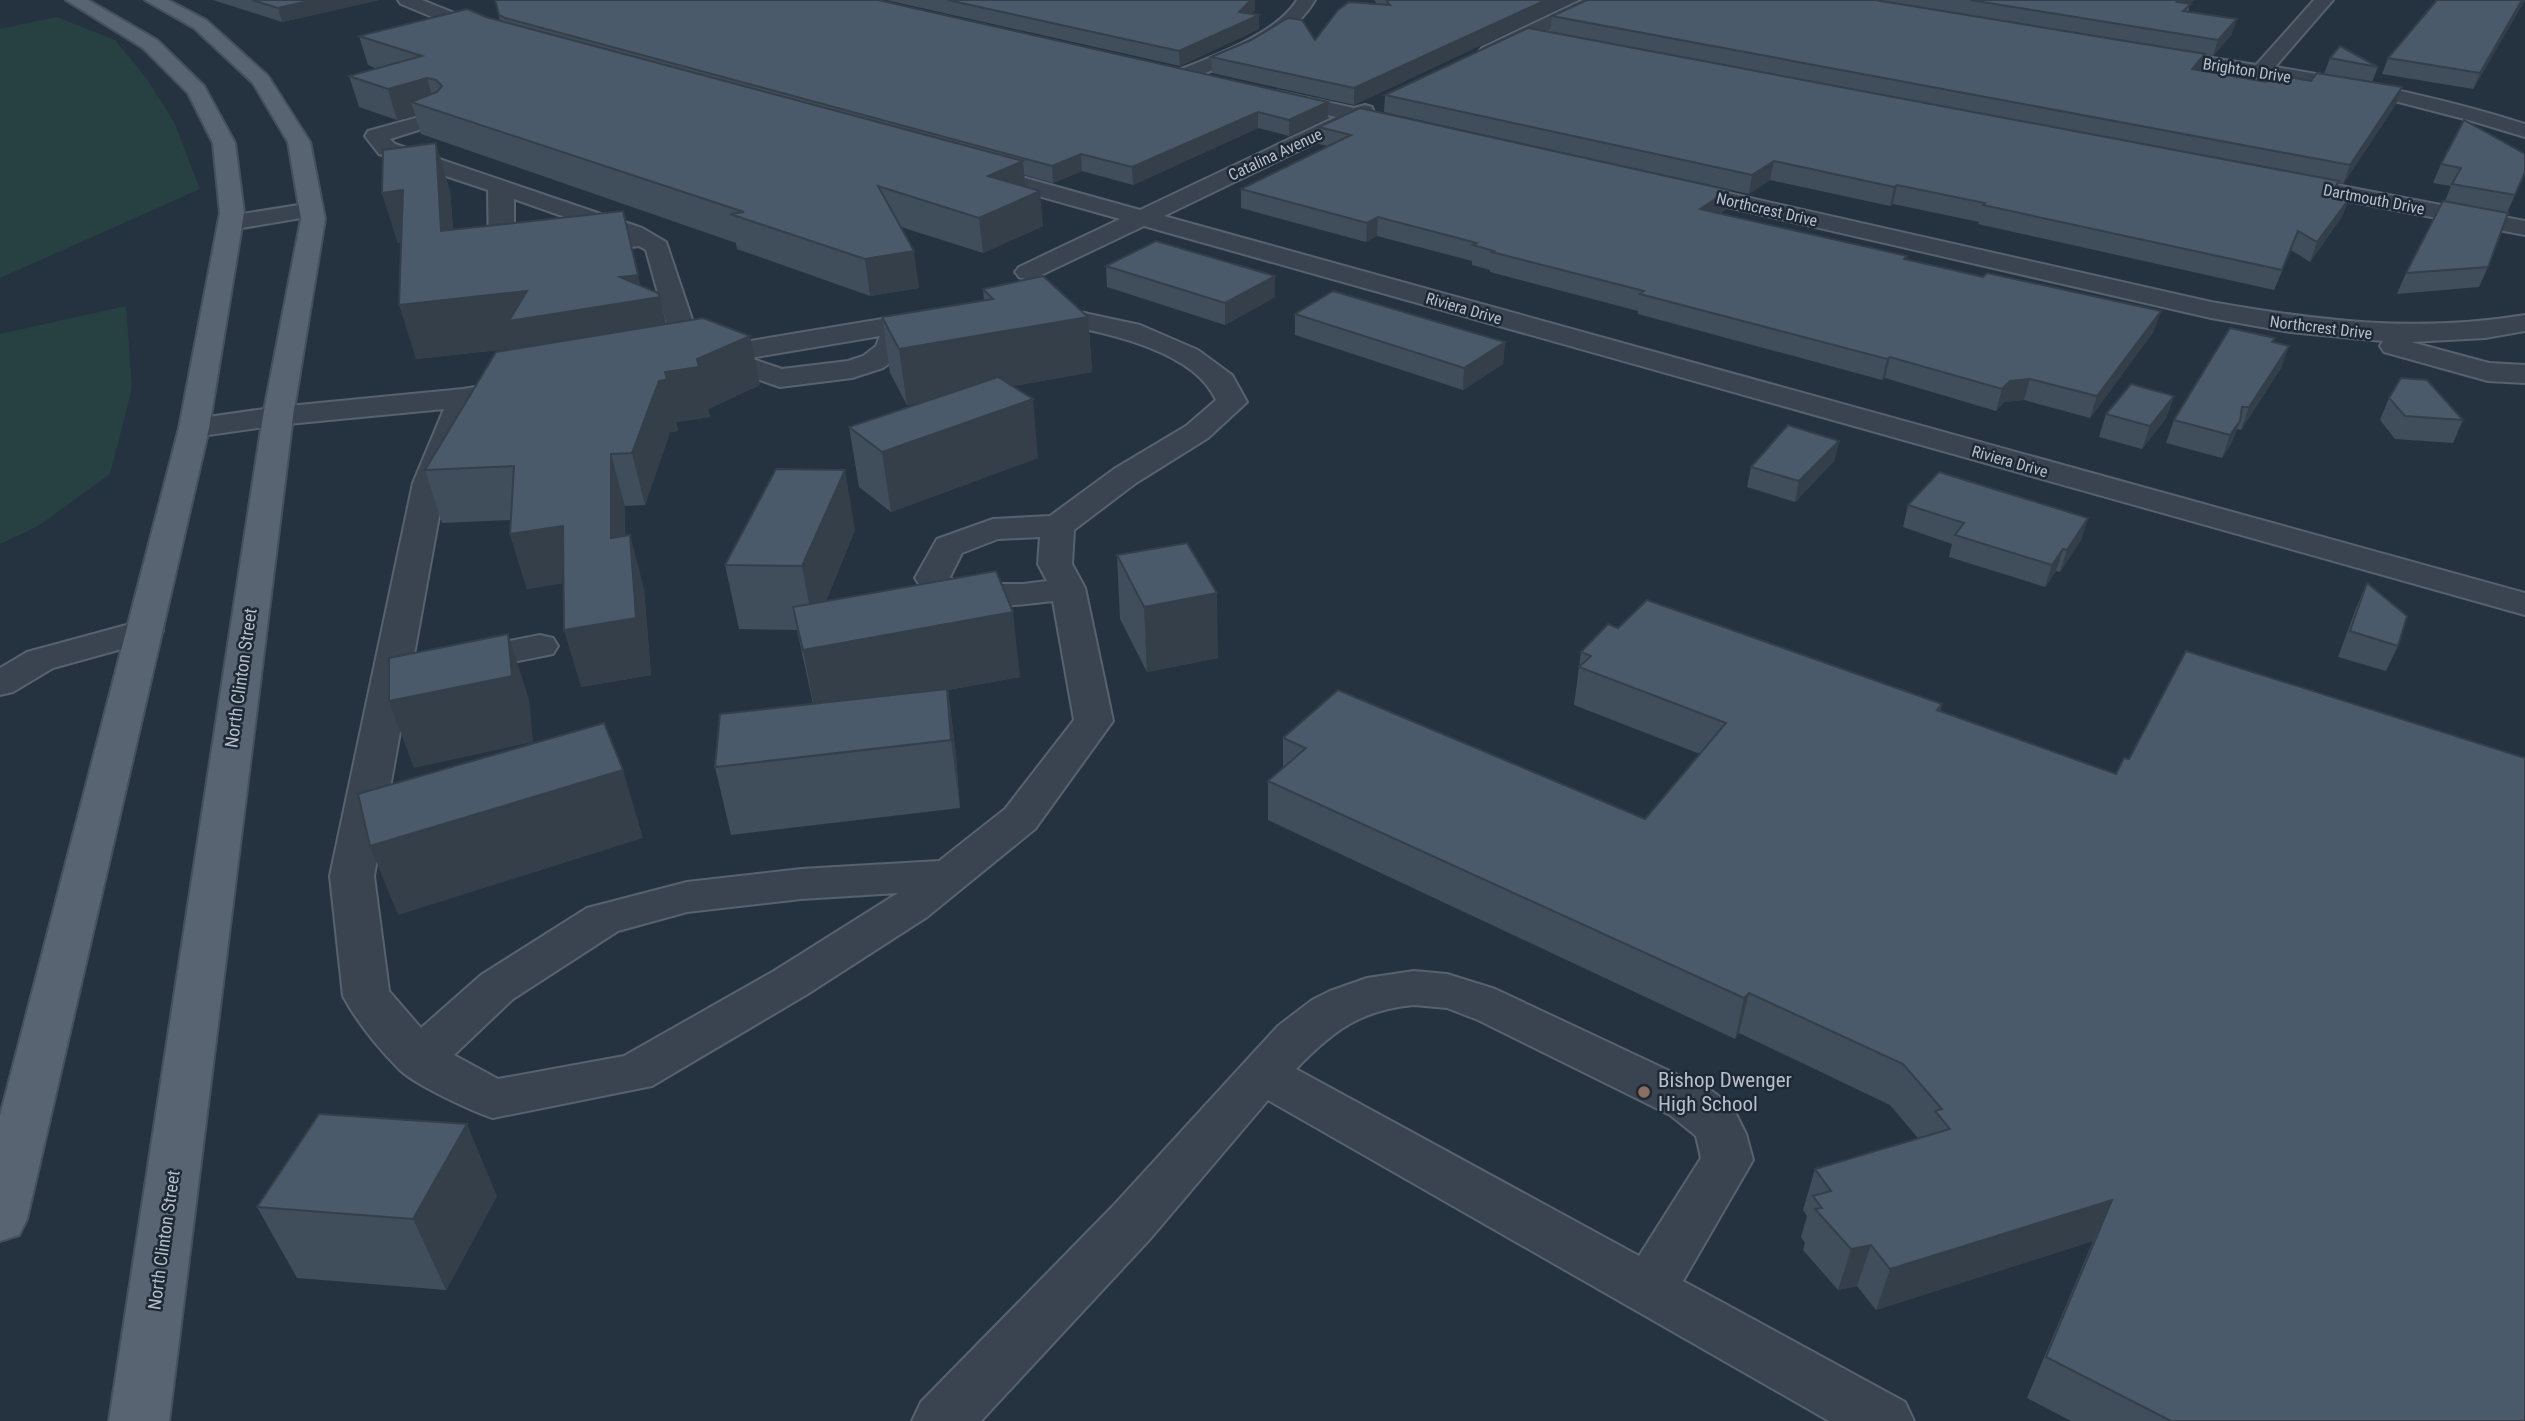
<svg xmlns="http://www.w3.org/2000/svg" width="2525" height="1421" font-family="'Roboto Condensed',sans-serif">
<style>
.green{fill:#274042}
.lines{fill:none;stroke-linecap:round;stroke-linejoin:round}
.minor-casing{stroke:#57626e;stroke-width:4}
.major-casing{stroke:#46505d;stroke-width:4}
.path{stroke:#465d5f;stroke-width:2.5;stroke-dasharray:2.5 2.5;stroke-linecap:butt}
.minor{fill:#3a4451;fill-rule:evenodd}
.major{fill:#586471;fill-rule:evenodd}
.wall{fill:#404d5b}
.shaded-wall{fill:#343f4a}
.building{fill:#4b5a6a;stroke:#343f4a;stroke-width:2}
.education-dot{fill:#8d6e63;stroke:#1e2936;stroke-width:2.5}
.labels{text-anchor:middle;stroke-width:5;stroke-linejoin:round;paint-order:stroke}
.far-street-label{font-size:16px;fill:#b6bfcb;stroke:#1e2936}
.street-label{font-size:18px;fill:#b6bfcb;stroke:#1e2936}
.near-poi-label{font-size:21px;fill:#b6bfcb;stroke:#1e2936;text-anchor:start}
</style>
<rect width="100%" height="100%" fill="#253341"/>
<!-- green -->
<g class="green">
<polygon points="57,17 115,40 147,79 174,122 200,189 0,278 0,29"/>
<polygon points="126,306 132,388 110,474 38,526 0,544 0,334"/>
</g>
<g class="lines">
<!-- minor casing -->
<g class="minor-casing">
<g id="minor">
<polygon points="398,0 422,0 499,31 501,35 492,41 485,39 401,4"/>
<path d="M1297 0H1315C1290 43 1232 62 1188 80H1174L1171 76 1174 72C1211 57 1276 35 1297 0Z"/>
<polygon points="1583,0 1606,0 1603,4 1496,56 1482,56 1479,52 1482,48"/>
<path d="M2314 0H2333L2275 67C2360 81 2443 98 2525 124V137L2472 121 2387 99 2151 60 2141 54 2151 48 2256 65Z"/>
<polygon points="1276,91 1354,108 1365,105 1372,107 1374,113 1406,120 1409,125 1406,130 1398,131 1358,122 1164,216 2525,593 2525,615 1144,226 1037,277 1028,280 1019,277 1015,272 1019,267 1120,219 967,176 964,171 967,166 975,164 1140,210 1336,117 1269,101 1266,97 1269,93"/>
<path d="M437 112 444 114 448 118 444 122 390 139 395 144 642 228 666 242 702 349 930 311 1047 305 1140 325 1198 350 1232 375 1247 402 1208 438 1136 483 1074 530 1072 564 1085 588 1113 721 1035 829 927 917 806 995 652 1086 493 1118C473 1112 414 1084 400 1070 379 1049 357 1022 343 996L330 876 413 483 444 409 278 425 194 437 183 434 179 428 183 422 194 419 278 407 463 389 675 354 646 250 639 246 502 264 493 261 489 256 488 190 379 154 365 136 368 131ZM514 199 610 233 514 247ZM1047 321C1098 332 1192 347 1216 400L1186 426 1114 469 1050 516 993 519 937 539 915 578C920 586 928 598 937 603 955 612 1030 604 1053 601L1074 720 1005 809 939 861 801 869 687 882 587 908 481 975 421 1028 389 991 374 876 445 483 475 405 713 364 780 387 852 378 883 368 899 356 909 331 930 327ZM880 336 876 346 863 356 848 361 782 369 750 358ZM1040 537 1038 564 1047 581 1023 584H957L950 577 962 553 998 539ZM898 893 774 971 624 1056 498 1079 454 1055 513 999 618 931 687 912 801 899Z"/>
<polygon points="2284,175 2525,221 2525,235 2276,187 2272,182 2276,177"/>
<path d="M1675 181 2211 302C2319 321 2416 333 2525 315V331L2485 338 2411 342 2489 363 2525 365V383L2488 381 2384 352 2380 346 2383 341 2290 332 2211 318 1667 193 1663 188 1667 183Z"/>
<polygon points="311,203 319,205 323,210 319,215 230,230 221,228 218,223 221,218 230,216"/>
<polygon points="145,620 158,623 163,631 158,639 53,668 13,692 0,695 0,668 27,652"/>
<polygon points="540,635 553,638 558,646 553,654 462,672 449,669 443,661 449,653"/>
<path d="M1414 971 1447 974 1495 989 1712 1091 1729 1104 1736 1114 1746 1134 1753 1160 1683 1281 1905 1402 1914 1421H1829L1268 1100 1150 1239 981 1421H912L921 1402 1112 1207 1278 1026 1312 1000 1330 991 1367 978ZM1414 1005 1447 1008 1478 1020 1670 1115 1696 1136 1701 1158 1639 1256 1296 1069C1333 1031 1360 1010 1414 1005Z"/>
</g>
</g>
<!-- major casing -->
<g class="major-casing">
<g id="major">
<polygon points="66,0 88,0 157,40 204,86 235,143 244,213 209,428 27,1219 19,1235 0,1241 0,1116 179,428 220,213 213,143 188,93 143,48"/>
<polygon points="145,0 168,0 206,20 268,76 310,142 325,219 293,416 169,1421 109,1421 263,416 301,219 288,142 253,83 194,28"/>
</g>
</g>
<!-- path -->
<polyline class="path" points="1554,150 1648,171"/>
<!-- minor -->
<use href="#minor" class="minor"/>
<!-- major -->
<use href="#major" class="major"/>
</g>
<!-- wall -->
<g class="wall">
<polygon points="213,0 379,0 282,22"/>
<polygon points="495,0 1328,118 1289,136 1258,128 1133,185 1082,171 1053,183 1024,175 1025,187 1043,226 983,253 901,227 919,288 870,296 737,249 736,243 421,134 415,115 397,120 359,107 349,76 377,69 368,65 359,36 486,17 500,20"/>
<polygon points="886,0 1255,0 1255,10 1251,14 1259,29 1180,66"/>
<polygon points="1374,0 1577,0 1354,105 1212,73 1211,57 1315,40 1377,4"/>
<polygon points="1875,0 2194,0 2189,4 2189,11 2232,34 2213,56 2205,55 2200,70 2266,82 2311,81 2324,74 2330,58 2378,67 2372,82 2402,87 2396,104 2343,184 2339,183 2334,196 2349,199 2341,218 2310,262 2291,250 2274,290 1978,224 1979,222 1893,204 1890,206 1770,180 1749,194 1384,112 1385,95 1550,32 1552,16"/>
<polygon points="2525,0 2473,89 2382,74 2388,58"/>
<polygon points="1319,127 1729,190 1726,209 1719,214 1906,260 2154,331 2090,418 2024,400 2004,402 1996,411 1885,378 1882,380 1638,314 1638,311 1490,272 1490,270 1472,265 1472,261 1377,236 1366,242 1241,208 1241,189 1327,146 1319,144"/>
<polygon points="2441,164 2525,172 2507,213 2488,267 2479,287 2397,294 2406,273 2445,201 2451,186 2433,183"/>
<polygon points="450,191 453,229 640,286 660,297 666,324 760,385 708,409 710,417 676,422 678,431 670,432 645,505 625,506 625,536 630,535 644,590 651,675 581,687 563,583 527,589 510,534 511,520 442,523 425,470 517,348 416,359 401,243 398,243 382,193"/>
<polygon points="1106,266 1275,297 1225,325 1107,287"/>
<polygon points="983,289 1088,317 1092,372 1013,386 1038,458 891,512 859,487 849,427 924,402 907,405 890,373 882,317 984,301"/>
<polygon points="1295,314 1505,342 1503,364 1463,390 1295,335"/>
<polygon points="2273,343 2289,346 2281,368 2241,430 2237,429 2231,444 2222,458 2166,443 2174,420"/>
<polygon points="2174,396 2166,418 2142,449 2099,437 2106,414"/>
<polygon points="2389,398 2463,420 2453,443 2395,439 2380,420"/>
<polygon points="1839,441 1834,461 1795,502 1747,487 1751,467"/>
<polygon points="1908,505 2088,518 2081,540 2060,572 2056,571 2045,587 1949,557 1952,544 1903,527"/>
<polygon points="855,530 826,601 1020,677 948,690 956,756 960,808 731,835 715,767 813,704 797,630 739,629 725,565"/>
<polygon points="1117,555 1218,658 1147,672 1120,619"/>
<polygon points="2367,583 2398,646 2386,671 2338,657 2356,608"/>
<polygon points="1618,628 1942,704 1940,711 2525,1421 2071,1421 2027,1398 2093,1241 1876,1310 1857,1286 1838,1290 1803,1250 1805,1243 1801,1237 1807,1216 1803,1210 1815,1169 1918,1138 1890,1105 1739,1033 1735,1039 1268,820 1268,781 1283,768 1283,738 1645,819 1700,754 1574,705 1581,652"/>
<polygon points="497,1196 446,1290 297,1278 257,1207"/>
</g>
<!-- shaded-wall -->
<g class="shaded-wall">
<polygon points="313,0 379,0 282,22 278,8"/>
<polygon points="1251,0 1255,0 1255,10 1243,22 1259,15 1259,29 1180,66 1179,51 1239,12"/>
<polygon points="1546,0 1577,0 1354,105 1354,88"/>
<polygon points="2180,0 2194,0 2172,17 2177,2"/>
<polygon points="2522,0 2525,0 2473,89 2480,73"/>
<polygon points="2237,19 2232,34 2213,56 2218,40"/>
<polygon points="2205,54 2200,71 2192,69"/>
<polygon points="427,78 436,109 411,102 415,115 397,120 388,89"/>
<polygon points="2402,87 2396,104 2343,184 2350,165"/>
<polygon points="1328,102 1328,118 1289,136 1289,120"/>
<polygon points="1258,112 1258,128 1133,185 1132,167"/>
<polygon points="436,143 450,191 457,282 441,231"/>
<polygon points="1081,154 1082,171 1053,183 1052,166"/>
<polygon points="1023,161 1026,195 988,176"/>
<polygon points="1774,161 1770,180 1749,194 1752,175"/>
<polygon points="2339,181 2332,200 2330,195"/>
<polygon points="1897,185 1893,204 1890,206 1894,187"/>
<polygon points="403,190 418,240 398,243 382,193"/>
<polygon points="1729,190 1726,209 1697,228 1700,209"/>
<polygon points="1040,191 1043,226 983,253 979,218"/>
<polygon points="2349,199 2341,218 2310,262 2317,242"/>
<polygon points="1378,217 1377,236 1366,242 1367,223"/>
<polygon points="914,251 919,288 870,296 865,259"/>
<polygon points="638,275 643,300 660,297 672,352 517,348 416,359 399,305 527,291"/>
<polygon points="1275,276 1275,297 1225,325 1225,303"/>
<polygon points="2161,311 2154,331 2090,418 2097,396"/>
<polygon points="1088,317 1092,372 907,405 899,349"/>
<polygon points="750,336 760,385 708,409 710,417 676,422 678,431 670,432 645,505 632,453 659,381 665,372"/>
<polygon points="1505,342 1503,364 1463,390 1464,368"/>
<polygon points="2289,346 2281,368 2241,430 2249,407"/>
<polygon points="1890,357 1885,378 1882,380 1887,359"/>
<polygon points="2030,379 2024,400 2004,402 1996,411 2002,389 2010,381"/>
<polygon points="2174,396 2166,418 2142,449 2150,426"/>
<polygon points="1033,399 1038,458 891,512 882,452"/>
<polygon points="2240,421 2231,444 2222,458 2230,435"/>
<polygon points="1839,441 1834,461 1795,502 1799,481"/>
<polygon points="611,454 625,506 626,593 611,538"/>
<polygon points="845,470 855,530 814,630 802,566"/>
<polygon points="2088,518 2081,540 2060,572 2067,550"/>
<polygon points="563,526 578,581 527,589 510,534"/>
<polygon points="630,535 644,590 651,675 581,687 564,630"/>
<polygon points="2063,549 2056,571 2045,587 2052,565"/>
<polygon points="1217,593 1218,658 1147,672 1144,607"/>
<polygon points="1013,612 1020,677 948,690 956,756 960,808 951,740 816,716 803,650"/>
<polygon points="508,634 529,699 533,742 414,768 389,701"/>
<polygon points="623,770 643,838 398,915 370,846"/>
<polygon points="1749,993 1739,1033 1735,1039 1744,998"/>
<polygon points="467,1124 497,1196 446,1290 413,1219"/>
<polygon points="2112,1200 2093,1241 1876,1310 1890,1269"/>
<polygon points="1871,1245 1857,1286 1838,1290 1851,1249"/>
</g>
<!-- building -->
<g class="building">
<polygon points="252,0 313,0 278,8"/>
<polygon points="495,0 878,0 1328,102 1289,120 1258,112 1132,167 1081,154 1052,166 505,18 499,15"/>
<polygon points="948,0 1251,0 1239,12 1259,15 1179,51"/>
<polygon points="1386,0 1546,0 1354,88 1211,57 1251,40 1288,18 1302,20 1315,40 1338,10 1349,2 1390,5"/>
<polygon points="1587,0 1875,0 2205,54 2192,69 2266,82 2273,74 2311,81 2317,73 2402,87 2350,165 1552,16"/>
<polygon points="1970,0 2180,0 2177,2 2191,4 2183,11 2237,19 2218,40"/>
<polygon points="2437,0 2522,0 2480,73 2388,58"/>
<polygon points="467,9 486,17 1023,161 988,176 1040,191 979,218 878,186 914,251 865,259 730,214 744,212 411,102 437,92 442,86 436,80 427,78 388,89 349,76 422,56 359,36"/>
<polygon points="1528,28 2339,181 2330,195 2349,199 2317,242 2298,231 2282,270 1983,205 1985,203 1897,185 1894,187 1774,161 1752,175 1385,95"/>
<polygon points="2340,46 2378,67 2330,58"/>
<polygon points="1360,108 1729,190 1700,209 1907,256 1904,259 1983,277 1987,273 2161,311 2097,396 2030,379 2010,381 2002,389 1890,357 1887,359 1640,294 1644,291 1492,252 1494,251 1473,245 1477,243 1378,217 1367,223 1241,189 1351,135 1319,127"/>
<polygon points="2464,120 2525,154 2525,172 2515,195 2452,184 2461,168 2441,164"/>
<polygon points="436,143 441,231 623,211 638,275 620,277 658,293 660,297 509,321 527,291 399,305 403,190 382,193 383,150"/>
<polygon points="2443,201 2508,213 2488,267 2406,273"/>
<polygon points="1156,241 1275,276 1225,303 1106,266"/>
<polygon points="1043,276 1088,317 899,349 882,317 993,299 983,289"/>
<polygon points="1333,291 1505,342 1464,368 1295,314"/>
<polygon points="703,318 750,336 697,359 699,367 665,372 667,380 659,381 632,453 611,454 611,538 630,535 636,618 564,630 563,526 510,534 514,466 425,470 496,352"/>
<polygon points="2230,328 2275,338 2272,342 2289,346 2249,407 2242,407 2240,421 2230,435 2174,420"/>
<polygon points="998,377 1033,399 882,452 849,427"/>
<polygon points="2401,378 2427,380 2463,420 2405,416 2389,398"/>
<polygon points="2131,384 2174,396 2150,426 2106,414"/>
<polygon points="1788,425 1839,441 1799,481 1751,467"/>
<polygon points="776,469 845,470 802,566 725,565"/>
<polygon points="1939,472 2088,518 2067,550 2063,549 2052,565 1955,535 1964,523 1908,505"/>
<polygon points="1187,543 1217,593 1144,607 1117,555"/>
<polygon points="996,571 1013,612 803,650 793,607"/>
<polygon points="2367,583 2407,616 2398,646 2350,631"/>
<polygon points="1647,600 1942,704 1937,710 2116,774 2124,758 2129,759 2186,651 2525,758 2525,1421 2171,1421 2046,1357 2112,1200 1890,1269 1871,1245 1851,1249 1815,1209 1822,1208 1813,1196 1831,1191 1815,1169 1950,1129 1935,1111 1942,1109 1903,1064 1749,993 1744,998 1268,781 1306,748 1283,738 1338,690 1645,819 1726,723 1579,667 1591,656 1581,652 1608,624 1618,628"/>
<polygon points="508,634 512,676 389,701 389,658"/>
<polygon points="947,689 951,740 715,767 720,714"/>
<polygon points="604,723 623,770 370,846 358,794"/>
<polygon points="319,1114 467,1124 413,1219 257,1207"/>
</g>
<!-- markers -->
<circle class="education-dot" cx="1644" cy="1092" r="7"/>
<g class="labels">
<!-- far-street labels -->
<g class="far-street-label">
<text transform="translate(2247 70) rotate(9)" y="6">Brighton Drive</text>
<text transform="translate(1275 154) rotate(-25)" y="6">Catalina Avenue</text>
<text transform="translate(2374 199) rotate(11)" y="6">Dartmouth Drive</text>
<text transform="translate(1767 209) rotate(13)" y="6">Northcrest Drive</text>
<text transform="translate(1464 308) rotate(16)" y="6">Riviera Drive</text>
<text transform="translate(2321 327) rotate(7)" y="6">Northcrest Drive</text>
<text transform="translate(2010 461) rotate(16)" y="6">Riviera Drive</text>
</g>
<!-- street labels -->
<g class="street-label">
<text transform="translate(241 678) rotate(-82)" y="6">North Clinton Street</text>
<text transform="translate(164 1240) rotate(-82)" y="6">North Clinton Street</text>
</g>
<!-- near-poi labels -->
<g class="near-poi-label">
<text x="1658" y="1087">Bishop Dwenger<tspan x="1658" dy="24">High School</tspan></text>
</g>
</g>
</svg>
